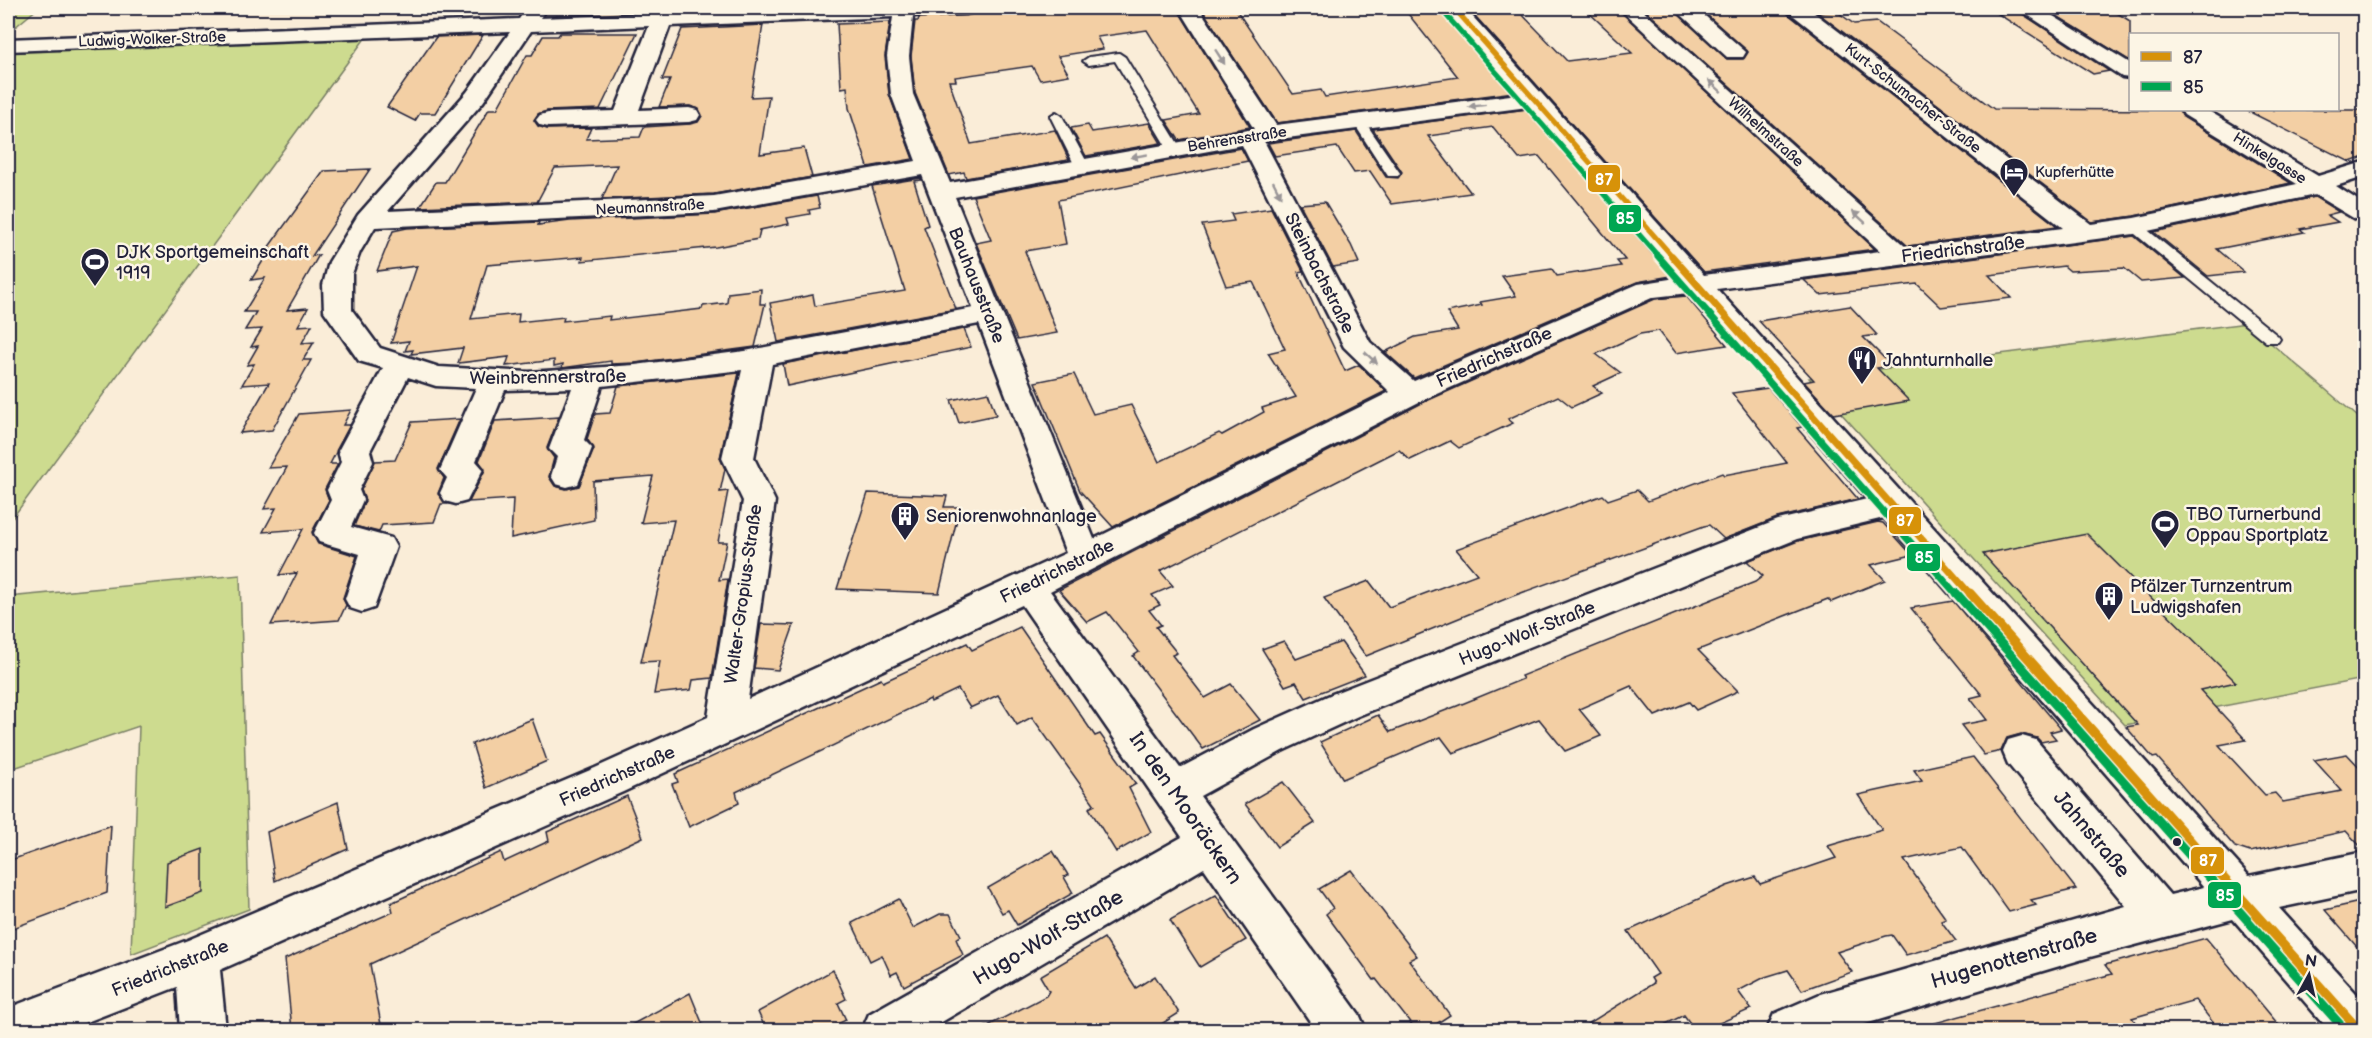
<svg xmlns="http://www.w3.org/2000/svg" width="2372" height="1038" font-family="'Balsamiq Sans',sans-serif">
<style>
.built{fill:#f8e4c8}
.green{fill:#cddb8f;stroke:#787e65;stroke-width:1.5}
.building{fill:#f3cfa4;stroke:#22223b;stroke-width:1.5}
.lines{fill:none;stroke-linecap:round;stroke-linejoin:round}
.lane-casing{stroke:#22223b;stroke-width:4}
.street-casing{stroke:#22223b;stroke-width:5}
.lane{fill:#fcf5e5;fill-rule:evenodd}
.street{fill:#fcf5e5;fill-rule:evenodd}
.bus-1-far2-casing{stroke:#fcf5e5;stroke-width:8}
.bus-1-far1-casing{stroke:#fcf5e5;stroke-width:11}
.bus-1-casing{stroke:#fcf5e5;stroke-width:14}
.bus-2-far2-casing{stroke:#fcf5e5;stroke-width:8}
.bus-2-far1-casing{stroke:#fcf5e5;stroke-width:11}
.bus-2-casing{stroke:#fcf5e5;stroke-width:14}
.bus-1-far2{stroke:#d79209;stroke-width:5}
.bus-1-far1{stroke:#d79209;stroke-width:7}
.bus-1{stroke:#d79209;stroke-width:9}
.bus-2-far2{stroke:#00a651;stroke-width:5}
.bus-2-far1{stroke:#00a651;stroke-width:7}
.bus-2{stroke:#00a651;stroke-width:9}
.oneway{fill:#9a9698}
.bus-dot{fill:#22223b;stroke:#fcf5e5;stroke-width:2}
.labels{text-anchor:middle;stroke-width:5;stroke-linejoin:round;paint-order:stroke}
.far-street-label{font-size:15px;fill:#22223b;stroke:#fcf5e5}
.far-poi-label{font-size:15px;fill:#22223b;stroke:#fcf5e5;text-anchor:start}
.street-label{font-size:18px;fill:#22223b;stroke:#fcf5e5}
.poi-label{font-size:18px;fill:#22223b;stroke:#fcf5e5;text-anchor:start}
.near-street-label{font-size:21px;fill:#22223b;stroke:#fcf5e5}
.line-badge{stroke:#fcf5e5;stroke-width:2}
.badge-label{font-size:16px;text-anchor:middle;font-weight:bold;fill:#fff}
</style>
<rect width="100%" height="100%" fill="#faedd8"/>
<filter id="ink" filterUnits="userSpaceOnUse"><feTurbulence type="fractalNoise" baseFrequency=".0167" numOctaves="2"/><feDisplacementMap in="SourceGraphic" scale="12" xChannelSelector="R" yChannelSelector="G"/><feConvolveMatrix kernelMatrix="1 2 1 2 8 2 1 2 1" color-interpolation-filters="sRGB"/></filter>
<g filter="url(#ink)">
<!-- built -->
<polygon class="built" points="548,8 746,8 745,12 540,18"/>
<!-- green -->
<g class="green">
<polygon points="8,8 38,8 8,33"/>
<polygon points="366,37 8,524 8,50"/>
<polygon points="2247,323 2364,422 2364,679 2125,725 1809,378"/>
<polygon points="240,575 249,909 131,954 139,726 8,770 8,597"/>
</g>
<!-- building -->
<g class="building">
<polygon points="1116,8 1177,8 1250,127 1179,140 1166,120 1199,114 1147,30 1097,37 1103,49 1058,56 1069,75 1040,80 1032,66 955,77 956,81 949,81 971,144 1055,130 1069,160 966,178 964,172 949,175 915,93 911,56 915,21 918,21 919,18 974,14"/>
<polygon points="1201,8 1235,8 1293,94 1321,90 1325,97 1458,77 1405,10 1442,8 1514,92 1277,123"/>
<polygon points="1468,8 1516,8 1567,61 1632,53 1584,8 1617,8 1875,249 1704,272"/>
<polygon points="1643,8 1672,8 1727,59 1743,59 1748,52 1699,8 1784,8 1788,14 2057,226 1908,246"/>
<polygon points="2044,8 2064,8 2077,15 2114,11 2130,21 2130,61"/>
<polygon points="1836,11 1854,24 1877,22 1994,109 2179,110 2183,117 2291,183 2134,216 2092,222 1818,13"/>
<polygon points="2018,11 2109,71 2093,74 1998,14"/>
<polygon points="890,22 885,56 889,94 913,159 868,167 849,108 847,87 841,88 837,24"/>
<polygon points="763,25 751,97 769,96 760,154 804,148 812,177 714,194 602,199 617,165 555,168 537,202 420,207 436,182 445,182 489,109 497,109 527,55 532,55 543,36 558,36 560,33 637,33 600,109 547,111 538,114 534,120 538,126 547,129 591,128 586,139 640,137 644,127 690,124 698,122 702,116 699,109 690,106 659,107 670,80 662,80 682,29"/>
<polygon points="483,35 435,113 420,113 415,121 387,107 436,37"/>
<polygon points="1527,109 1671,276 1637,282 1414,378 1385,352 1415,337 1458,330 1447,312 1482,305 1480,302 1516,296 1502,276 1552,269 1557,276 1621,266 1617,261 1625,260 1539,156 1519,159 1493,127 1428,136 1471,193 1392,204 1370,171 1354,173 1337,147 1275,156 1268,143 1356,131 1386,177 1398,178 1402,172 1373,129"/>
<polygon points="2246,110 2364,110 2364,157 2350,162"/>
<polygon points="1149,123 1161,143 1086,156 1071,128 1088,125 1092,132"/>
<polygon points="1241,148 1248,161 1058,200 1066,244 1025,251 1057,333 1017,340 976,243 991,240 973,196"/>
<polygon points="370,169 312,256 319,255 287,310 308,308 298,326 312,325 302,343 314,342 303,360 311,360 272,430 240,433 269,383 242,385 254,364 247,365 258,346 251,347 262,329 245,330 256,312 244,312 265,278 251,280 271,248 268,248 324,171"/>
<polygon points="921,178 921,180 914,181 928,225 924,227 956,309 778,342 770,303 813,295 815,306 905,291 872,186"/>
<polygon points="817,196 820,208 809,210 810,214 787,218 789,224 760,230 758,239 716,247 582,261 583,257 487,265 471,319 519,314 518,322 564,317 563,321 610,316 609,320 702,309 703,306 727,303 728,293 761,289 760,304 765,304 755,347 635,363 611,364 611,361 562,368 563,364 554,366 554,360 506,366 509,357 458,363 463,348 411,354 413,350 405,351 409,341 391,343 417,266 377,271 393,231 407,228 539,222 538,225 570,221 714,214"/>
<polygon points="2315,197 2339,212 2327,215 2338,222 2300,229 2304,232 2217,249 2244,272 2208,276 2154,232"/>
<polygon points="1325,202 1351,245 1359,263 1333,267 1300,204"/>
<polygon points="1271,208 1303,271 1298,272 1345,371 1359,365 1386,391 1113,527 1080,491 1035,382 1074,374 1093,414 1131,405 1159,462 1219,433 1222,435 1264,412 1262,408 1296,397 1268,353 1285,349 1253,282 1226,286 1202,225 1234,221 1231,214"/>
<polygon points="2134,236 2185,278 2141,282 2124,268 2070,271 2064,266 1989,275 2011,298 1941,307 1917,284 1820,295 1804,280"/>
<polygon points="1686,296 1727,345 1676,353 1659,331 1640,334 1596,354 1621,373 1593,386 1602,393 1572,407 1558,396 1508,419 1513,423 1459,448 1450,441 1410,460 1399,450 1160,571 1173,586 1152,595 1160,605 1149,610 1161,625 1156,627 1177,653 1172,655 1205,698 1231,684 1260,720 1203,749 1133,656 1139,652 1107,612 1087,622 1059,590 1422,403 1655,299"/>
<polygon points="1850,306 1877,335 1863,337 1892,366 1877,368 1909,401 1834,414 1804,382 1814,380 1759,321"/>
<polygon points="964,329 971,347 787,386 783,364"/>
<polygon points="739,373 720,458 725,469 720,492 728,491 718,542 727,542 719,580 728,579 712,678 693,680 691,690 654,694 660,661 641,662 674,520 641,523 653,476 593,481 594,520 511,538 513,499 469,502 485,470 479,461 495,421 559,417 547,448 554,458 549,477 555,486 566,489 579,486 594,449 587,439 595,414 610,413 618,386"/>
<polygon points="1768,388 1802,427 1797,428 1858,499 1777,518 1724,539 1709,525 1704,526 1513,596 1366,656 1324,598 1369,581 1389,607 1477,574 1456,549 1543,517 1603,495 1608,500 1637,490 1648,501 1722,473 1724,475 1787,463 1732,393"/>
<polygon points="988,392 996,415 959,423 951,400"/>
<polygon points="351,410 343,425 350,425 330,464 338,464 325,489 329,500 312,532 318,544 357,556 343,598 346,605 339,620 271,625 297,573 279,575 303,529 263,532 276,508 264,509 287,467 268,468 299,414"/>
<polygon points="460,419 438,469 444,478 438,494 447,504 441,504 434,522 382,525 379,532 354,526 365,501 361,490 375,461 395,460 412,422"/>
<polygon points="868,493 947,496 944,507 960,507 939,593 837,589"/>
<polygon points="1878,522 1883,523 1912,555 1871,565 1885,580 1831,602 1828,599 1698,650 1738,691 1696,710 1689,702 1655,716 1631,686 1579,709 1601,736 1565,751 1539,719 1453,753 1441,737 1343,779 1320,742 1378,715 1390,732 1457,706 1523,679 1521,676 1755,582 1763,576 1747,561 1798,541"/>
<polygon points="2087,534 2236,682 2200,690 2246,740 2219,745 2265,795 2275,793 2283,802 2342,791 2314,760 2347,754 2364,772 2364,850 2346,831 2250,852 2235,847 2157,757 2153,758 2126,727 2138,725 1983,554"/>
<polygon points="1953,601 2061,729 2050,732 2056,739 2041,742 2037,738 2021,734 2007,738 2001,751 1984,755 1961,725 1987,720 1970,698 1982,695 1911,608"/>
<polygon points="761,624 794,625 778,670 754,668"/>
<polygon points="1020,627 1095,736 1100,734 1136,784 1129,788 1151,832 1116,852 1089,808 1095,805 1032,717 1017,725 998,695 970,708 958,689 931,702 930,699 736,792 739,803 689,827 672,784 678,782 675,774 881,679 883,682 967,643 972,650"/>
<polygon points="1284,641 1296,659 1341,642 1365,675 1306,698 1296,682 1285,686 1262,649"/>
<polygon points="532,719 547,761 486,788 472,744"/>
<polygon points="1973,757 2076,889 2031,900 2036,905 2009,912 1962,847 1904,860 1946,919 1941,921 1956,941 1906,955 1892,935 1886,936 1837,952 1852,972 1802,990 1788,970 1765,977 1738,991 1751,1009 1704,1030 1695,1030 1684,1015 1654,1030 1578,1030 1654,983 1651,978 1658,974 1628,931 1727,886 1755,877 1760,884 1836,858 1828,846 1882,830 1858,795 1922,781 1914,770"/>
<polygon points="1283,782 1315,823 1277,847 1245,804"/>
<polygon points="627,796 643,837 370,964 382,1030 292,1030 285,959 393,912 391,903 501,852 504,862 549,841 547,832"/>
<polygon points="338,802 348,849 275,881 267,832"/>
<polygon points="111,825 107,893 8,930 8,861"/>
<polygon points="203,849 203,893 165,907 167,862"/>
<polygon points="1053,851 1068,875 1064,877 1073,893 1017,925 1008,910 1002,913 988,888"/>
<polygon points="1351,870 1417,956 1409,960 1450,1015 1427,1030 1416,1030 1376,979 1374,980 1326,914 1333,908 1319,889"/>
<polygon points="1216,895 1246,940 1200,967 1170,920"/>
<polygon points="899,899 913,928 940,914 950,914 961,936 956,939 963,955 904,986 897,972 891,975 882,955 870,961 852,923"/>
<polygon points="2364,901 2364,955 2325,910"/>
<polygon points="1104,938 1136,988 1155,976 1179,1013 1152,1030 980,1030 1046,996 1049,991 1040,976"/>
<polygon points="2206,938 2283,1030 2219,1030 2195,1000 2132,1018 2142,1030 1936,1030 1935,1023 2112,974 2105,965"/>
<polygon points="833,970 846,999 838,1003 846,1020 825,1030 766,1030 758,1012"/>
<polygon points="690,993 705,1030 622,1030"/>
</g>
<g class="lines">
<!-- lane casing -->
<g class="lane-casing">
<g id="lane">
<polygon points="1119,53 1125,57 1182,150 1180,153 1170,153 1115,61 1089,65 1083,61 1089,57"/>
<polygon points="1056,112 1062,116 1089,166 1087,169 1077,169 1075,166 1050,116"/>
<polygon points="1359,118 1363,119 1400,173 1398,176 1388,176 1386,173 1353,122"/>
<polygon points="2134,222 2139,223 2278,336 2280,339 2278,342 2266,342 2129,229 2129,223"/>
</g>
</g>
<!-- street casing -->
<g class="street-casing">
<g id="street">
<path d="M527 8H547L540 18 820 8H976L973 12 966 14 913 16 909 56 913 94 950 183 1254 129 1179 8H1199L1276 125 1518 94 1444 8H1465L1704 275 1880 251 1619 8H1640L1907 248 2063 228 1789 12 1786 8H1808L2091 224 2134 218 2297 184 2184 115 2181 110H2207L2318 176 2364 162V177L2336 186 2364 204V222L2355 219 2315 195 2134 234 1717 289 2249 876 2364 852V890L2279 908 2364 1002V1030H2329L2233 919 2090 957 1845 1030H1767L1774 1014 1820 994 2126 906 2008 764 2003 752 2008 740 2022 736 2036 740 2170 895 2204 887 1884 518 1797 539 1358 716 1282 751 1200 796 1359 1014 1366 1030H1316L1204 868 928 1030H862L869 1014 1182 837 1022 605 623 792 220 970 226 1030H180L177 987 66 1030H8V1008L188 940 595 768 708 717 743 501 722 458 742 370 602 386 584 440 592 448 578 484 567 487 556 484 551 476 557 457 549 449 572 388 505 390 476 461 483 469 467 501 456 504 445 501 440 493 447 478 440 470 476 388 436 386 408 377 370 451 373 462 359 490 363 500 351 527 391 538 396 547 374 608 362 612 350 608 345 599 360 554 319 542 314 533 331 500 327 490 341 462 338 451 383 368 359 361 324 311 323 285 329 262 358 215 467 92 510 32 8 51V39L519 19ZM893 17 887 56 891 94 916 161 714 196 388 211 483 102 531 31 649 26 615 111 548 113 540 115 536 120 540 125 548 127 689 122 697 120 700 115 697 110 689 108 639 110 670 26ZM1528 107 1676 278 1638 284 1414 381 1370 342 1264 141ZM1242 145 1344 347 1390 392 1094 539 955 197ZM922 175 973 308 745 351 635 365 529 372 439 367 380 348 352 310V274L360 252 375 227 714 212ZM1689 293 1867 499 1778 520 1332 694 1254 729 1180 768 1050 591 1421 401 1654 297ZM979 324 1066 553 748 699 775 501 754 458 772 364Z"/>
<polygon points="1674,8 1696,8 1746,52 1743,57 1727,57"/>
<polygon points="2017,8 2040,8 2130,63 2130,78 2122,77"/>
</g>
</g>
<!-- lane -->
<use href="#lane" class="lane"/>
<!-- street -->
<use href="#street" class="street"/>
<!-- bus-1-far2 casing -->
<g class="bus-1-far2-casing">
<polyline id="bus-1-far2" points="1454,8 1673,257"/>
</g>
<!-- bus-1-far1 casing -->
<g class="bus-1-far1-casing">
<polyline id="bus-1-far1" points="1672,256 1971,595"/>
</g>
<!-- bus-1 casing -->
<g class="bus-1-casing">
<polyline id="bus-1" points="1970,593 2359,1030"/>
</g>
<!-- bus-2-far2 casing -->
<g class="bus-2-far2-casing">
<polyline id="bus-2-far2" points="1446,15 1659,257"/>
</g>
<!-- bus-2-far1 casing -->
<g class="bus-2-far1-casing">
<polyline id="bus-2-far1" points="1658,256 1957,595"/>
</g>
<!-- bus-2 casing -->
<g class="bus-2-casing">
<polyline id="bus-2" points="1956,593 2345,1030"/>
</g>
<!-- bus-1-far2 -->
<use href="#bus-1-far2" class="bus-1-far2"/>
<!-- bus-1-far1 -->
<use href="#bus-1-far1" class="bus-1-far1"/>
<!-- bus-1 -->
<use href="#bus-1" class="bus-1"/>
<!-- bus-2-far2 -->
<use href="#bus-2-far2" class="bus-2-far2"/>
<!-- bus-2-far1 -->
<use href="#bus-2-far1" class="bus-2-far1"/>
<!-- bus-2 -->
<use href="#bus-2" class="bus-2"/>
</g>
<!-- one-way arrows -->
<defs><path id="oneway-solid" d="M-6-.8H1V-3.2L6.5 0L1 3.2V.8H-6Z" transform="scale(1.5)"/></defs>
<g class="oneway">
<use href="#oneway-solid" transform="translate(1220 57) rotate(57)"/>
<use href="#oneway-solid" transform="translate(1715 86) rotate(-138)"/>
<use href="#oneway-solid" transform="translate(1477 106) rotate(173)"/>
<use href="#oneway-solid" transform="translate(1139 156) rotate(170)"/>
<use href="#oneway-solid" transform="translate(1277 189) rotate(63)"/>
<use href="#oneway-solid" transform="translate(1859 217) rotate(-138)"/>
<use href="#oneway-solid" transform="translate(1371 358) rotate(42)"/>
</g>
</g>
<!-- icons -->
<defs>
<g id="hotel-pin" transform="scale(1.5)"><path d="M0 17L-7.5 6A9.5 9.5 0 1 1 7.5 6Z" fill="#22223b" stroke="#fcf5e5"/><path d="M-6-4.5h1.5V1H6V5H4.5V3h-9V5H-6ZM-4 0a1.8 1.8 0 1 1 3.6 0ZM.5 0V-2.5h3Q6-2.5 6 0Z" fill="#fff"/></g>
<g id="stadium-pin" transform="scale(1.5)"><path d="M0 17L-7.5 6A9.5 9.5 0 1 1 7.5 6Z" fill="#22223b" stroke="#fcf5e5"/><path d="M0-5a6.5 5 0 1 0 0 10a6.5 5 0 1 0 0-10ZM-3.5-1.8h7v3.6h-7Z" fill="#fff"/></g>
<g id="restaurant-pin" transform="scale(1.5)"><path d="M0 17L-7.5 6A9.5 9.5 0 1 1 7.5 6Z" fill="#22223b" stroke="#fcf5e5"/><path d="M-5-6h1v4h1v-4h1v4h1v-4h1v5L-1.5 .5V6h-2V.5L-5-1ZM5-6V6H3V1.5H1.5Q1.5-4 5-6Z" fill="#fff"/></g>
<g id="building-pin" transform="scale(1.5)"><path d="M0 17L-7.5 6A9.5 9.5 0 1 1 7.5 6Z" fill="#22223b" stroke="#fcf5e5"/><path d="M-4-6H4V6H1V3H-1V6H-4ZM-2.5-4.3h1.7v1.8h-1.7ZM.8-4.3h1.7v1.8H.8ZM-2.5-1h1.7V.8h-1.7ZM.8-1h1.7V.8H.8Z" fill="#fff"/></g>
</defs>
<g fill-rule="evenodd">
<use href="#hotel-pin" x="2014" y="172"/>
<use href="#stadium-pin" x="95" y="262"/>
<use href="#restaurant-pin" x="1862" y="360"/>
<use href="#building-pin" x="905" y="516"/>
<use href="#stadium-pin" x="2165" y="524"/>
<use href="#building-pin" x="2109" y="596"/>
</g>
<!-- markers -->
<circle class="bus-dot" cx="2177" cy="842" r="5"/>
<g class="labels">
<!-- far-street labels -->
<g class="far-street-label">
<text transform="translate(152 39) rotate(-2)" y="5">Ludwig-Wolker-Straße</text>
<text transform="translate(1913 98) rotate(38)" y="5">Kurt-Schumacher-Straße</text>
<text transform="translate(1766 132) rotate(42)" y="5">Wilhelmstraße</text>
<text transform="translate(1237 139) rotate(-9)" y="5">Behrensstraße</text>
<text transform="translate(2270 158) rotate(32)" y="5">Hinkelgasse</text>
<text transform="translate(650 207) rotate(-3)" y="5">Neumannstraße</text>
</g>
<!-- far-poi labels -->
<g class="far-poi-label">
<text x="2035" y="177">Kupferhütte</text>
</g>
<!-- street labels -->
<g class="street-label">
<text transform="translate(1963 249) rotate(-7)" y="6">Friedrichstraße</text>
<text transform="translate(1320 273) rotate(63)" y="6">Steinbachstraße</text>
<text transform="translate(977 285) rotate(68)" y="6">Bauhausstraße</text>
<text transform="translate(1494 357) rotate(-24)" y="6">Friedrichstraße</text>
<text transform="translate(548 377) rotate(-1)" y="6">Weinbrennerstraße</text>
<text transform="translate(1057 571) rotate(-26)" y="6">Friedrichstraße</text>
<text transform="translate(743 594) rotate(-82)" y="6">Walter-Gropius-Straße</text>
<text transform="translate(1527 633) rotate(-22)" y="6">Hugo-Wolf-Straße</text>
<text transform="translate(617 776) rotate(-24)" y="6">Friedrichstraße</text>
<text transform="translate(170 968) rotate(-22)" y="6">Friedrichstraße</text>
</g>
<!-- poi labels -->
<g class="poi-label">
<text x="116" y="258">DJK Sportgemeinschaft<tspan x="116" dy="21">1919</tspan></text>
<text x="1883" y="366">Jahnturnhalle</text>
<text x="2186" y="520">TBO Turnerbund<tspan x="2186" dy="21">Oppau Sportplatz</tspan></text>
<text x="926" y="522">Seniorenwohnanlage</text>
<text x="2130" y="592">Pfälzer Turnzentrum<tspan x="2130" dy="21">Ludwigshafen</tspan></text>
</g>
<!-- near-street labels -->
<g class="near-street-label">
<text transform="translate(1186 808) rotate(55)" y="7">In den Mooräckern</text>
<text transform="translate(2092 834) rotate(50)" y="7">Jahnstraße</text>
<text transform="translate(1048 937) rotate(-30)" y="7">Hugo-Wolf-Straße</text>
<text transform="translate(2014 958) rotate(-16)" y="7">Hugenottenstraße</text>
</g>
</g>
<g class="line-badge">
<rect x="1587" y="164" width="34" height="29" rx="6" fill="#d79209"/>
<rect x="1608" y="204" width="34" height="29" rx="6" fill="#00a651"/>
<rect x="1888" y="506" width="34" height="29" rx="6" fill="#d79209"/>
<rect x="1906" y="543" width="35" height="29" rx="6" fill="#00a651"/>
<rect x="2190" y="846" width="35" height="29" rx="6" fill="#d79209"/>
<rect x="2207" y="881" width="35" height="28" rx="6" fill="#00a651"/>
</g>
<g class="badge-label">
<text x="1604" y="185">87</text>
<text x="1625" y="224">85</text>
<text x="1905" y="526">87</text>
<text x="1924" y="563">85</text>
<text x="2208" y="866">87</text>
<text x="2225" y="901">85</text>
</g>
<!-- margin -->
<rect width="2372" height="1038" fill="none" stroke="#fcf5e5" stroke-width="30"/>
<rect x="15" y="15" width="2342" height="1008" fill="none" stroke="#22223b" stroke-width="2" filter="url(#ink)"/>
<!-- legend -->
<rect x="2129" y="33" width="210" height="78" fill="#fcf5e5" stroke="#a5a1a1" stroke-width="1.5"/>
<rect x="2141" y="52" width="30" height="9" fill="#d79209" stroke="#a5a1a1" stroke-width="1.5"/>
<text x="2183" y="63" font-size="18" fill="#22223b">87</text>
<rect x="2141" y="82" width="30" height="9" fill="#00a651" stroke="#a5a1a1" stroke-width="1.5"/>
<text x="2183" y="93" font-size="18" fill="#22223b">85</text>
<!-- north arrow -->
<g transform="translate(2309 975) rotate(8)" stroke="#fcf5e5" stroke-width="4.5" paint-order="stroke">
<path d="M0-4.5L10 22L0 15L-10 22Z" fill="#22223b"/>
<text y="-9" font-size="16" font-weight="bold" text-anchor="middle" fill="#22223b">N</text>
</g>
</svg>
